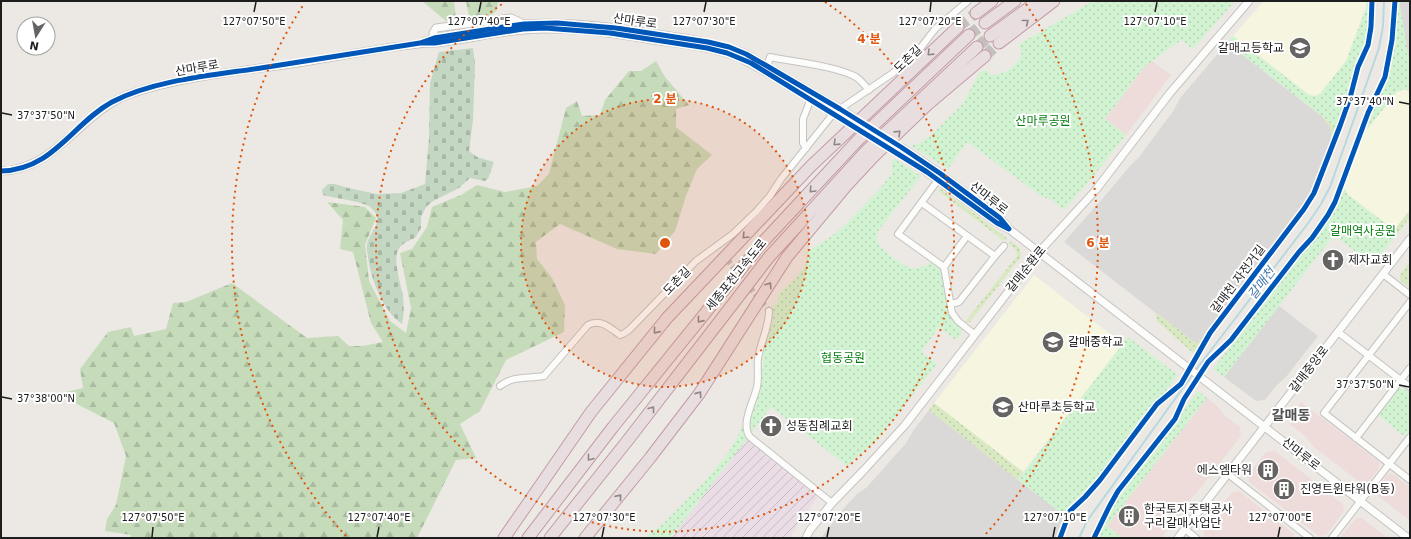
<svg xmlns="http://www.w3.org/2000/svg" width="1411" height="539" font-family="'DejaVu Sans','Noto Sans KR',sans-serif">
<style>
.residential{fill:#dbd9d7}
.commercial{fill:#eedcda}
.industrial{fill:url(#industrial-furrows)}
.education{fill:#f6f5e0}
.grass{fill:url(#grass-dots)}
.forest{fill:url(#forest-firs)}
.cemetery{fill:url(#cemetery-stones)}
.park{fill:url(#park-dots)}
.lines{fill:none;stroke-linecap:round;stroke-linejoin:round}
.stream{stroke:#b8d8e0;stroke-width:2}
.minor-tunnel{stroke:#c3c0bd;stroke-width:6;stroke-dasharray:6 3;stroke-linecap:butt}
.tertiary-tunnel{stroke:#c3c0bd;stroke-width:7;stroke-dasharray:7 3.5;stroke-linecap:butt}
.motorway-tunnel{stroke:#c3c0bd;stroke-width:11;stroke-dasharray:11 5.5;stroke-linecap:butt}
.minor-casing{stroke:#c4c3c1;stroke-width:8}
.tertiary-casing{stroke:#c4c3c1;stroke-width:9}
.motorway-casing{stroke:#c29ba7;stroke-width:13}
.minor{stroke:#fcfcfb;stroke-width:6}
.tertiary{stroke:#fcfcfb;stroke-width:7}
.motorway{stroke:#e9dedf;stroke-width:11}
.cycleway-casing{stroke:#fff;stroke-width:8}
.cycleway{stroke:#0057b8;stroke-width:5}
.oneway{stroke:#8d8788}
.ticks{fill:none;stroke:#1d1d1d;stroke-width:1.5}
.ring{fill:none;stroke:#de560d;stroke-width:2;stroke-dasharray:2 4}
.labels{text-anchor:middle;stroke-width:4;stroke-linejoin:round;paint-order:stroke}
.street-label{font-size:12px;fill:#1d1d1d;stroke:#fff}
.poi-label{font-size:12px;fill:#1d1d1d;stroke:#fff;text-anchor:start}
.park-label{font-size:12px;fill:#087e10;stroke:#fff}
.water-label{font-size:13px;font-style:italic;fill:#4477a8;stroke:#fff}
.quarter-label{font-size:14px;font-weight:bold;fill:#505050;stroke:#fff}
.ticks-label{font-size:10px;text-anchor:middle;fill:#1d1d1d;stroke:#fff;stroke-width:4;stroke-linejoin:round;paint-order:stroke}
.centre{fill:#de560d;stroke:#fff;stroke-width:2}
.ring-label{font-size:12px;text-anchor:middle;font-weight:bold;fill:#de560d;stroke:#fff;stroke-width:4;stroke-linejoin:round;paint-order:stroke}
</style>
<defs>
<pattern id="industrial-furrows" width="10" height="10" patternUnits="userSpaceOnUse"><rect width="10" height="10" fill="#eadde5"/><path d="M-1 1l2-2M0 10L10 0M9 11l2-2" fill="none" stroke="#c8bdc4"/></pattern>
<pattern id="grass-dots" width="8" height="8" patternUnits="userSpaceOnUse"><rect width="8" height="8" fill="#d9eac2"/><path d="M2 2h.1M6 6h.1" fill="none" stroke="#bac8a6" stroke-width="1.8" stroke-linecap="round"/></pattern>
<pattern id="forest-firs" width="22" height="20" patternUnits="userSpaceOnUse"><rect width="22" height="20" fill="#c6dbba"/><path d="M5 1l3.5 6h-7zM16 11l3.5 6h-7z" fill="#aabc9f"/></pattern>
<pattern id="cemetery-stones" width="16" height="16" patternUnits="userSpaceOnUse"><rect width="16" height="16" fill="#c4d7c3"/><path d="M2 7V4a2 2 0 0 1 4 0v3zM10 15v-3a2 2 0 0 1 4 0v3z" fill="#a8b8a7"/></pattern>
<pattern id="park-dots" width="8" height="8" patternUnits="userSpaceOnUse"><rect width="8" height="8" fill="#d2f3d1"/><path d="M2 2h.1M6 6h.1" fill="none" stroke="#b4d0b3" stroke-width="1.8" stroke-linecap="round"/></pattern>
</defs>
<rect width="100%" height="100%" fill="#ece9e5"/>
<!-- residential -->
<g class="residential">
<polygon points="1399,1 1410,1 1410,65 1408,58"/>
<polygon points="1227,43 1323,117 1330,127 1332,139 1314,188 1303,207 1197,345 1064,242 1103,198 1129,167 1139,157 1174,110 1180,98"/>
<polygon points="1279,306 1318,336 1286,377 1276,386 1265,400 1256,401 1224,377"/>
<polygon points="929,410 1068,518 1059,538 821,538 845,507 856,495 867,487 906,443 913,431"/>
</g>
<!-- commercial -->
<g class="commercial">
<polygon points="1152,61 1171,75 1126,135 1105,119 1144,67"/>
<polygon points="1207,398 1216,405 1225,416 1240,427 1241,436 1161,538 1123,538 1107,526"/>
<polygon points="1301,402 1379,462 1379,468 1368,483 1362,484 1314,447 1305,436 1291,425 1290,416"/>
<polygon points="1275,451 1343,504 1344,511 1326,535 1319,536 1249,482 1248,475 1266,452"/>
<polygon points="1388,474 1393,474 1410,487 1410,521 1377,495 1376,490"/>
<polygon points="1239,491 1294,534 1291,538 1208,538 1204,535 1203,528 1232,492"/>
<polygon points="1362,518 1388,538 1340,538 1355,519"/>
</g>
<!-- industrial -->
<polygon class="industrial" points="747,439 817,493 817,498 799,523 790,538 671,538"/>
<!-- education -->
<g class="education">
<polygon points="1264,1 1366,1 1366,7 1346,61 1319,95 1313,96 1309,95 1233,36"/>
<polygon points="1404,89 1410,92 1410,210 1394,230 1347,194 1345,190 1344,185 1363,134 1397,92"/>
<polygon points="1034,275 1123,344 1023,472 934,403"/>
</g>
<!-- grass -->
<g class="grass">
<polygon points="1321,116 1338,128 1315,189 1300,214 1193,353 1157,321 1156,314 1157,313 1197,344 1299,213 1314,188 1332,139 1330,127"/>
<polygon points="941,189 1007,238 1004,241 937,190"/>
<polygon points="1410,210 1410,217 1398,233 1394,230"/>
<polygon points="1011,241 1020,248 1021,257 970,322 965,322 1017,256 1016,250 1009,244"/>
<polygon points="1410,261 1410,288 1400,280 1400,275"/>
<polygon points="934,403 1023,472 1018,480 929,410"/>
</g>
<!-- forest -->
<g class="forest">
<polygon points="422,1 454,1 456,18 446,21"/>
<polygon points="466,1 498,1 497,10 487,19 471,20 469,17"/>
<polygon points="656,61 665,77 689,105 676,109 676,127 712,155 697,169 686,196 675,231 656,254 617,249 560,224 536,242 537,259 552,278 565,305 564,332 506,360 480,411 460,424 476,458 456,460 417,538 130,538 131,535 105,531 107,519 116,505 126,456 114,423 57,394 83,388 80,369 108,332 131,327 134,336 166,329 173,303 186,302 232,283 307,338 338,336 349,346 363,346 383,342 371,323 353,252 340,249 343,220 327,202 365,207 376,218 365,245 369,281 390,321 406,333 411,308 400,253 412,249 427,227 432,207 461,195 477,185 505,192 537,186 549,174 566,108 577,101 582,116 600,115 605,100 629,71 641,71"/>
</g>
<!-- cemetery -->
<path class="cemetery" d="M473 48 475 64 473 120 469 151 477 157 494 162 488 179 485 181 470 178 459 188 433 201 426 207 421 217V228L415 238C408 241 402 243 398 250 393 260 401 286 403 296 404 306 404 315 402 324 383 311 371 280 368 257 368 254 366 249 367 245 369 231 387 221 370 207 365 202 333 198 323 195L322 190 328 184H335L348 188 377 194 401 193 425 184 429 138 430 83 439 52Z"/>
<!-- park -->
<g class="park">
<path d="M1093 1H1235L1193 49 1181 40 1144 67 1105 119 1126 135 1092 178 1064 210 1051 199 1044 198 967 142 948 169 910 145 919 144 931 135 962 105 980 72 986 70C995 84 1021 64 1022 52L1018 45Z"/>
<path d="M1366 1H1372V3C1371 48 1353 87 1338 128L1227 43 1233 36 1309 95 1316 96 1321 93 1346 61 1367 6Z"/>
<polygon points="1397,1 1399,1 1410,65 1410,92 1404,89 1397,92 1363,134 1344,187 1347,194 1398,233 1373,265 1334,235 1224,377 1213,369 1320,229 1330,215 1338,199 1389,63 1396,27"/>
<path d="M895 159 921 176 878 231C877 235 876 239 878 243 880 249 904 266 910 268 916 269 927 266 931 262L938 267 942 273 950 315 953 322 961 328 962 333 956 340 939 327 921 352 937 364 877 440 847 466 771 407 751 433 749 425 761 386 764 350 773 320 771 308 778 302 779 294 794 280 805 266 808 251 828 239 842 228 879 190 892 174V162Z"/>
<polygon points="1128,337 1178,375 1069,519 1018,480"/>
<polygon points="1399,388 1403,388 1410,393 1410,428 1404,436 1378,415"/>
<polygon points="1198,391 1207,398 1107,526 1123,538 1094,538 1115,500"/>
<polygon points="744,421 743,431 747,439 671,537 644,538 662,525 705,481 728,453 737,438"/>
</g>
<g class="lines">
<!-- stream -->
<g class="stream">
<polyline points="1195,371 1309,222 1321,204 1330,187 1379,48 1383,26 1384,1"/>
<polyline points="1079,538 1087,521 1193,374"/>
</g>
<!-- minor-tunnel -->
<polyline class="minor-tunnel" points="721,252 769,311"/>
<!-- tertiary-tunnel -->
<g class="tertiary-tunnel">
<polyline points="856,119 901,147"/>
<polyline points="851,124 896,152"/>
</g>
<!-- motorway-tunnel -->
<g class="motorway-tunnel">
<polyline points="958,27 976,13"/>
<polyline points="969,35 985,23"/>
<polyline points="977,47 990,36"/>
<polyline points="985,56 999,43"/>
</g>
<!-- minor casing -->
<g class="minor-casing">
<g id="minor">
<path d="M766 70 770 57C794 62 836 66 856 77 861 80 865 86 869 90"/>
<polyline points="840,109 893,73 919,50 935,29 968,1"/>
<polyline points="806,148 803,143 803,119 812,96"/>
<polyline points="938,180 898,234 944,267 952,313 958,321 974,334"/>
<polyline points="922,203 995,256 959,302 951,304"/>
<polyline points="995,256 1004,246"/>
<polyline points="944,267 967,236"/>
<polyline points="1383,274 1410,295"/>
<polyline points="1410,302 1324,413 1410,480"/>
<path d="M769 311C769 328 760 343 758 359 757 368 759 378 757 387 754 401 740 424 750 437L832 503"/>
<polyline points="1338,332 1410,387"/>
<path d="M500 386C514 375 528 379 544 376L588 325C600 318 610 328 620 335L623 334 629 330 696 261 733 234 756 212 770 196 781 179 833 114"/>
<polyline points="1356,438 1410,368"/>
<polyline points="1228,474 1310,538"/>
<polyline points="1185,529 1196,538"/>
<polyline points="1332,538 1410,437"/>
</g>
</g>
<!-- tertiary casing -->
<g class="tertiary-casing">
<g id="tertiary">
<path d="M425 41 434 38C464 33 494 26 524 24 568 21 614 27 657 34 688 39 717 42 746 54L853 117"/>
<polyline points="435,41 433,33 436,28 511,18 524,24"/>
<polyline points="896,152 927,172 997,223 1009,229 1000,218 941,174 901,147"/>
<path d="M1 171C56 170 82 111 130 94 181 76 244 71 298 63 338 57 378 48 418 44 424 43 430 43 436 43 472 39 507 29 543 29 582 28 621 35 660 41 682 44 705 46 726 53 743 58 759 68 774 77 799 92 823 107 847 122"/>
<polyline points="1009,229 1408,538"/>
<polyline points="806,538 810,530 832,503 864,470 905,425 1039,252 1095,191 1170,93 1249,1"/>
<polyline points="1178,538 1410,239"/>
</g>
</g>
<!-- motorway casing -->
<g class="motorway-casing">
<g id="motorway">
<polyline points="976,13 992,1"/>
<polyline points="985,23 1015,1"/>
<polyline points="990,36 1038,1"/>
<polyline points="999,43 1054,1"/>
<polyline points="504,538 591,412 667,318 811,166 958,27"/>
<polyline points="528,538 613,427 762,243 857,141 969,35"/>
<polyline points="550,538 628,440 769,257 867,150 977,47"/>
<polyline points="585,538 650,458 699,394 787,257 847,185 874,156 927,105 985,56"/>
</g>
</g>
<!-- minor -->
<use href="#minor" class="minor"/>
<!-- tertiary -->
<use href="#tertiary" class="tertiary"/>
<!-- motorway -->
<use href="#motorway" class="motorway"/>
<!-- cycleway casing -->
<g class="cycleway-casing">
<g id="cycleway">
<path d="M1 171C53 170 72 124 112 102 154 80 214 75 261 68 314 60 367 51 420 43H435L523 29 545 28 610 33 707 48 727 53 751 63 927 172 997 223 1009 229 1000 218 941 174 901 147 840 109 767 66 746 54 729 47 708 42 616 28 557 23 524 24 503 27 434 38 420 43"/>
<polyline points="1060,538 1070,511 1085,497 1100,480 1157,404 1181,384 1210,333 1304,209 1314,193 1340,126 1350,98 1358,67 1368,45 1371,27 1372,1"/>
<polyline points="1094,538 1109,507 1118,491 1175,419 1184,399 1208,362 1231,340 1299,252 1312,238 1328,215 1335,202 1368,113 1385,77 1392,40 1395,1"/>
</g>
</g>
<!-- cycleway -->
<use href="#cycleway" class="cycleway"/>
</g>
<!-- one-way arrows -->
<defs><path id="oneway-chevron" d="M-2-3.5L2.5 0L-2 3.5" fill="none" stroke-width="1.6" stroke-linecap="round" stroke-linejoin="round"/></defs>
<g class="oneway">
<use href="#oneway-chevron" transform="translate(1026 22) rotate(-38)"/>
<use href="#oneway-chevron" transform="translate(930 53) rotate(136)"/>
<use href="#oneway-chevron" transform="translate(898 133) rotate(-44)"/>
<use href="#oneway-chevron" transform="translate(836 143) rotate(136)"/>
<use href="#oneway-chevron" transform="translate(812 190) rotate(133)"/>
<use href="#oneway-chevron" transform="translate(745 236) rotate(134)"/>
<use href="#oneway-chevron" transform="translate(769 285) rotate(-57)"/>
<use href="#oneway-chevron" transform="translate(700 320) rotate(129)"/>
<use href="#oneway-chevron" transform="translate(656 331) rotate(129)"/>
<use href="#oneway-chevron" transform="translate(699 394) rotate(-55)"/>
<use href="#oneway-chevron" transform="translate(652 409) rotate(-52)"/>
<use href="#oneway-chevron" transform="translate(590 458) rotate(128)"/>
<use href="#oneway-chevron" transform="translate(619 497) rotate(-51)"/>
</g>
<!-- ticks -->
<path class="ticks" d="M254 12 256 2M479 12 481 2M704 12 706 2M930 12 931 2M1155 12 1157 2M1399 102 1409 104M2 113 12 115M1399 385 1409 387M2 397 12 399M152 537 153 527M377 537 379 527M602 537 604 527M827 537 829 527M1053 537 1055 527M1278 537 1280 527"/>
<!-- distance rings -->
<circle cx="665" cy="243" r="144" fill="#de560d" fill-opacity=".12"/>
<g class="ring">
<circle cx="665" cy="243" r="144"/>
<path d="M825 2A289 289 0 1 1 505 2"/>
<path d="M346 536A433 433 0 0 1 304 4M1026 4A433 433 0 0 1 984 536"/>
</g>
<!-- icons -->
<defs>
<g id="school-disc" transform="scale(1.15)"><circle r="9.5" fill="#656463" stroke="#fff"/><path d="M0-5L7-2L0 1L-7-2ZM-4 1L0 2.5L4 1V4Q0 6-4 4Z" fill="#fff"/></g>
<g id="church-disc" transform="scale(1.15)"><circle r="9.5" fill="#656463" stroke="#fff"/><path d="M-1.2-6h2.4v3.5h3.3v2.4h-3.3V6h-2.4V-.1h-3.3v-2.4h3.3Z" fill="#fff"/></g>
<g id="building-disc" transform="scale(1.15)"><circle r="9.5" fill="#656463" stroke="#fff"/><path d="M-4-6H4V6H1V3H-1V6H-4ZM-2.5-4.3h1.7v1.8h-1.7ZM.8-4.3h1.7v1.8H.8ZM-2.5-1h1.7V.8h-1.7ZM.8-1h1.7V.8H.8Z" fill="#fff"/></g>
</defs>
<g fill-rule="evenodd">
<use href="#school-disc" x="1300" y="48"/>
<use href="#church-disc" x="1333" y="260"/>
<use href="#school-disc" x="1053" y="342"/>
<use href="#school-disc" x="1003" y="407"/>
<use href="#church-disc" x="771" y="426"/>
<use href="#building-disc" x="1268" y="470"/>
<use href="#building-disc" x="1284" y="489"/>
<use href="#building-disc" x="1129" y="516"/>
</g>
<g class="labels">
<!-- street labels -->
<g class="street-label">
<text transform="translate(635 21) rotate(8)" y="4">산마루로</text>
<text transform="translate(908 59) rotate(-44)" y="4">도촌길</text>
<text transform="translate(197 68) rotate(-10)" y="4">산마루로</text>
<text transform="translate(989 198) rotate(38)" y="4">산마루로</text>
<text transform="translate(1026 269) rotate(-51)" y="4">갈매순환로</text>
<text transform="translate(736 275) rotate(-51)" y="4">세종포천고속도로</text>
<text transform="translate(1238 279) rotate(-53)" y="4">갈매천 자전거길</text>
<text transform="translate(677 281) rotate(-46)" y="4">도촌길</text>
<text transform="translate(1309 369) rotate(-52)" y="4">갈매중앙로</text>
<text transform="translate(1301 454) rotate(38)" y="4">산마루로</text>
</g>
<!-- poi labels -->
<g class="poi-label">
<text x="1284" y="52" text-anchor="end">갈매고등학교</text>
<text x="1348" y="264">제자교회</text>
<text x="1068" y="346">갈매중학교</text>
<text x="1018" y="411">산마루초등학교</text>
<text x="786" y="430">성동침례교회</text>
<text x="1252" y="474" text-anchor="end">에스엠타워</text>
<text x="1300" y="493">진영트윈타워(B동)</text>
<text x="1144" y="513">한국토지주택공사<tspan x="1144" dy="14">구리갈매사업단</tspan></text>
</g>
<!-- park labels -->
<g class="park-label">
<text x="1043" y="125">산마루공원</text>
<text x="1363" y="235">갈매역사공원</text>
<text x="843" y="362">협동공원</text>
</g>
<!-- water labels -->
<g class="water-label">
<text transform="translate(1261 283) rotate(-53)" y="5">갈매천</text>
</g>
<!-- quarter labels -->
<g class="quarter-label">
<text x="1291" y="420">갈매동</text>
</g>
</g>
<g class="ticks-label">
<text x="254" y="25">127°07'50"E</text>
<text x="479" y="25">127°07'40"E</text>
<text x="704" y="25">127°07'30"E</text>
<text x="930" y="25">127°07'20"E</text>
<text x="1155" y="25">127°07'10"E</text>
<text x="1365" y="105">37°37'40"N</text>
<text x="46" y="119">37°37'50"N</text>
<text x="1365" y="388">37°37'50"N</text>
<text x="46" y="402">37°38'00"N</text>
<text x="153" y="521">127°07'50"E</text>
<text x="379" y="521">127°07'40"E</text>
<text x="604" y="521">127°07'30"E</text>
<text x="829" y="521">127°07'20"E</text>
<text x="1055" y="521">127°07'10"E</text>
<text x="1280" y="521">127°07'00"E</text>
</g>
<circle cx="665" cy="243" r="6" class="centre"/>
<g class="ring-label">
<text x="869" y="43">4 분</text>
<text x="665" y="103">2 분</text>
<text x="1098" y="247">6 분</text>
</g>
<!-- border -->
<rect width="1411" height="539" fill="none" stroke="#1d1d1d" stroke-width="4"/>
<!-- north arrow -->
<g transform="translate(36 36) rotate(191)"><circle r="19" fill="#ffffff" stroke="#a5a5a5"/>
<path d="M0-3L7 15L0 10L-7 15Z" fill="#656463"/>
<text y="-6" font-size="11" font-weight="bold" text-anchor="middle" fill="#1d1d1d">N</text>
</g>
</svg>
